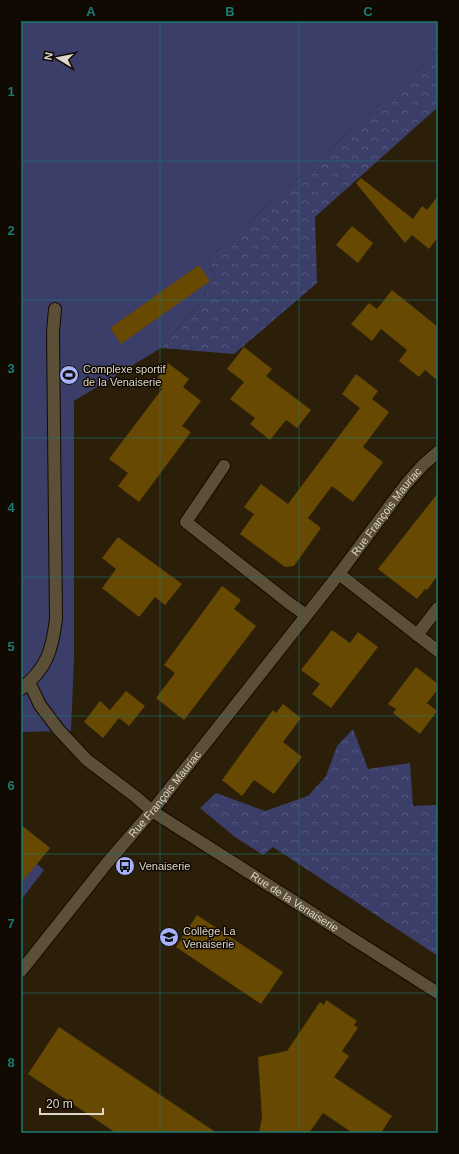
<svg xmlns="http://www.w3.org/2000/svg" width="459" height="1154" font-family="Arial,sans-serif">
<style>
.forest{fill:url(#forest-crowns)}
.pitch{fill:#3a3e68}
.building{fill:#684902}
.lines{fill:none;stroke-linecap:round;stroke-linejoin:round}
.lane-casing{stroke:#140900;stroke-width:14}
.street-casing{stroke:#140900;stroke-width:14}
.lane{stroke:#5c4f38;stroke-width:12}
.street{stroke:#5c4f38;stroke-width:12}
.grid{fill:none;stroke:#197b73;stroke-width:1;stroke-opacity:0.55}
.labels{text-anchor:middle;stroke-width:3;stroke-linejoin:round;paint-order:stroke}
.poi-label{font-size:11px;fill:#ded6c9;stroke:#100a03;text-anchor:start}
.street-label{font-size:11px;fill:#ded6c9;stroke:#100a03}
.neatline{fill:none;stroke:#197b73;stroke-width:1.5}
.grid-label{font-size:13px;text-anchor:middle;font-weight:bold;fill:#197b73}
</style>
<defs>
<pattern id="forest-crowns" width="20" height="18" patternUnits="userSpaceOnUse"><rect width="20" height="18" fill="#3a3e68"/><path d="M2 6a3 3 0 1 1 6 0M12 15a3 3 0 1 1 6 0" fill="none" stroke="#56597c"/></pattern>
</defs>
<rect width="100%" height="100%" fill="#2b1f0a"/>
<!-- forest -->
<g class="forest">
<polygon points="438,39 438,107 315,217 317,283 234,354 161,348 197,306 215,279 209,258 425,63"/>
<polygon points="353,729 368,769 410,763 413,806 438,805 438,956 273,847 263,855 235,837 200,808 216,793 265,811 308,796 326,776 337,746"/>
</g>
<!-- pitch -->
<g class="pitch">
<path d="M21 21H436C444 35 432 51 425 63L209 258 215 279 197 306 161 348 74 401V659L71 731 21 732Z"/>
<polygon points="21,825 50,848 37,864 44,870 21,900"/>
</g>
<!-- building -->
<g class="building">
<polygon points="361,178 413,219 422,206 427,210 438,196 438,237 429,249 412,235 405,243 356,183"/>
<polygon points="352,226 373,243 358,263 336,245"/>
<polygon points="199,265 210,281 121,344 110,328"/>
<polygon points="392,290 438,327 438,381 425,370 419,377 399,361 407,350 381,329 372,341 351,324 369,303 377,309"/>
<polygon points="244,347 272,369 266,376 311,410 297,428 286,420 270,440 250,424 255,418 230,399 244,382 227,369"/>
<polygon points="168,363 189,379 183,387 201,401 182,426 191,432 139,502 118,486 128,473 109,459 162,389 154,383"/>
<polygon points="356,374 378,391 372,399 389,412 363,447 383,462 353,502 332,486 308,518 321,528 294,566 285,567 240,534 254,514 244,507 261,484 288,504 360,408 342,394"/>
<polygon points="438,493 438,575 427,590 425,589 417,599 378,569"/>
<polygon points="118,537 182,584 165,605 155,597 139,617 102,588 116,569 102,558"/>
<polygon points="222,586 241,600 234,609 256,626 184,720 156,698 175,673 164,665"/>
<polygon points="332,630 350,643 358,632 378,647 331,708 312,694 320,684 301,670"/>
<polygon points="416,667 438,684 438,689 427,703 437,711 420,734 393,713 396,709 388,704"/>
<polygon points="126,691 145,706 129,726 119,718 103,738 84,722 100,701 110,710"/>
<polygon points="283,704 301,718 283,742 302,757 274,794 254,780 242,796 222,780 273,710 276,713"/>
<polygon points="21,825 50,848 21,883"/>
<polygon points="197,915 283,972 261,1004 176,947"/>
<polygon points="326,1000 357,1021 354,1025 358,1028 342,1051 349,1056 334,1077 392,1116 381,1133 353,1133 323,1113 309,1133 259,1133 262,1117 258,1057 287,1051 320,1002 324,1005"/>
<polygon points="59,1027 217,1133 116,1133 28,1074"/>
</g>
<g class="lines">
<!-- lane casing -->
<g class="lane-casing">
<g id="lane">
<polyline points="29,682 40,705 58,729 87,760 136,797 152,811"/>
<path d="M21 689C47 668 52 651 56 619L53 332 55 309"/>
</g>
</g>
<!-- street casing -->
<g class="street-casing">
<g id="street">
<polyline points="224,466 186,522 289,603 306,615"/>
<polyline points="339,574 438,651"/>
<polyline points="417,635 438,608"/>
<path id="s1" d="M152 811 438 993"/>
<path id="s2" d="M21 971 107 863 152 811 339 574 406 484 423 465 438 452"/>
</g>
</g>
<!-- lane -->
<use href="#lane" class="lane"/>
<!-- street -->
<use href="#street" class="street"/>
</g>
<!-- grid -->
<path class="grid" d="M160 21V1133M299 21V1133M21 161H438M21 300H438M21 438H438M21 577H438M21 716H438M21 854H438M21 993H438"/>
<!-- icons -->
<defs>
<g id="stadium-disc" transform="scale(1)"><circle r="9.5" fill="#a7b1fc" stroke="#100a03"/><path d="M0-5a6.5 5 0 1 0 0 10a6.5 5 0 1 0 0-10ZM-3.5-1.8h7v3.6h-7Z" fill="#111"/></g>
<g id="bus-disc" transform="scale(1)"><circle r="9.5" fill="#a7b1fc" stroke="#100a03"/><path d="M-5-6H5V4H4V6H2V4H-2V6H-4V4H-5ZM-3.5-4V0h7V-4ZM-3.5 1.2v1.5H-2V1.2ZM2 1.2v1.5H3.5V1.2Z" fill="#111"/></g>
<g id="school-disc" transform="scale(1)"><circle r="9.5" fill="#a7b1fc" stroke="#100a03"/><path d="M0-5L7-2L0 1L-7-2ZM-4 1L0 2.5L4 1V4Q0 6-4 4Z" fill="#111"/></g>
</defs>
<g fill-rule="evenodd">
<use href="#stadium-disc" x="69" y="375"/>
<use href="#bus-disc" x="125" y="866"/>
<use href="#school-disc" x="169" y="937"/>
</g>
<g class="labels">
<!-- poi labels -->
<g class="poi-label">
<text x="83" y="373">Complexe sportif<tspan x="83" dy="13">de la Venaiserie</tspan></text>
<text x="139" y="870">Venaiserie</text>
<text x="183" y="935">Collège La<tspan x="183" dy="13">Venaiserie</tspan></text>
</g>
<!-- street labels -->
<g class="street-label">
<text dy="4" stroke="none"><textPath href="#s2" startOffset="587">Rue François Mauriac</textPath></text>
<text dy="4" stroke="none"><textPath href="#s2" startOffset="228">Rue François Mauriac</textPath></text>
<text dy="4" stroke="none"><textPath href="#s1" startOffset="169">Rue de la Venaiserie</textPath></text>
</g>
</g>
<!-- border -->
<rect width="459" height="1154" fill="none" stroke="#100a03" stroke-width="44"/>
<!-- north arrow -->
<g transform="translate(58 58) rotate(280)" stroke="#100a03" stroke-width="3" paint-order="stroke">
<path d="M0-3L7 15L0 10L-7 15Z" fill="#ded6c9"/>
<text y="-6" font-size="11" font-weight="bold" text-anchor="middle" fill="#ded6c9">N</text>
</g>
<!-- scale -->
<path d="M40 1108v6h63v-6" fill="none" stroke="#ded6c9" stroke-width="2"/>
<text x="46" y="1108" font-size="12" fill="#ded6c9" stroke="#100a03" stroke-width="3" paint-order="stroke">20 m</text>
<rect x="22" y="22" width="415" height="1110" class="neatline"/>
<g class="grid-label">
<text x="91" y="16">A</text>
<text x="230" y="16">B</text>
<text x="368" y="16">C</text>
<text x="11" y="96">1</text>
<text x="11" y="235">2</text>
<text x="11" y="373">3</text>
<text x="11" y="512">4</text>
<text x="11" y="651">5</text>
<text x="11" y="790">6</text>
<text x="11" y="928">7</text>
<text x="11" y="1067">8</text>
</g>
</svg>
